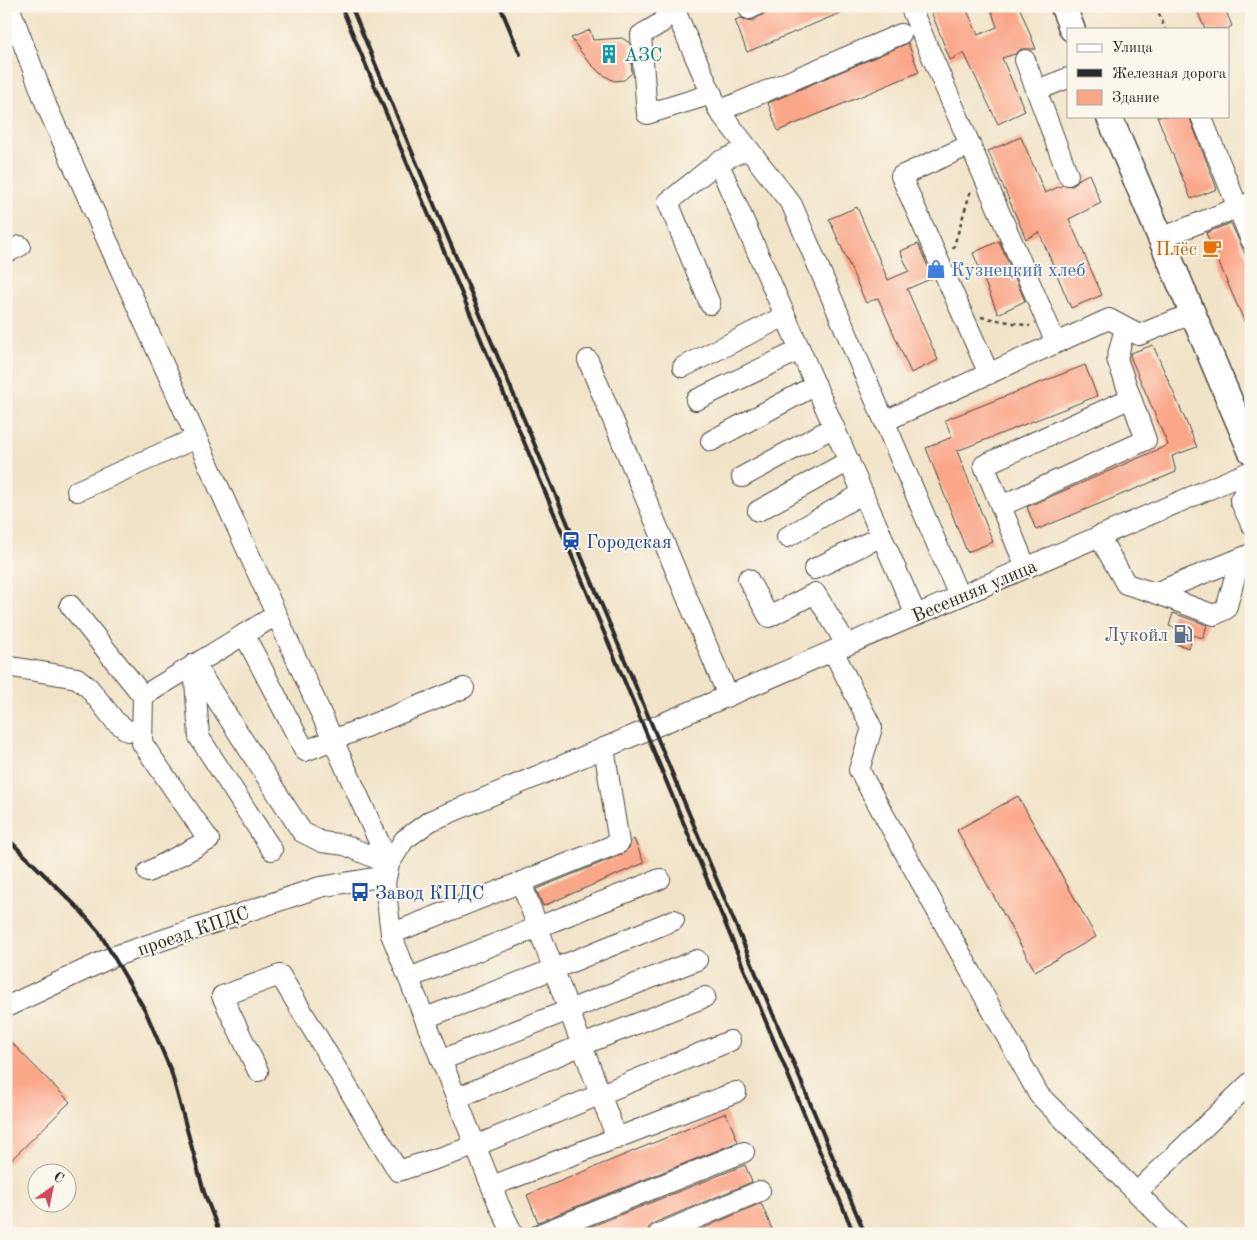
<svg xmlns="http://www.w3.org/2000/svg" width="1257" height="1240" font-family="'Old Standard TT',serif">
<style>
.building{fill:#faa688}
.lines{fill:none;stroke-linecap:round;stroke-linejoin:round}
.minor-casing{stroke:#494742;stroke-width:22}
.major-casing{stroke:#494742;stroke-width:28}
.path{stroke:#494742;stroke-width:2.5;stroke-dasharray:4 4;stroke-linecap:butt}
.minor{stroke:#fff;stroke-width:20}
.major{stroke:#fff;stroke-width:25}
.rail{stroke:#2b2b2b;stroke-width:4}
.labels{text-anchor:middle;stroke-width:4;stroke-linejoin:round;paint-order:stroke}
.culture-label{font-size:19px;fill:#0d838f;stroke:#fbf7ec;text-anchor:start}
.food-label{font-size:19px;fill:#c56008;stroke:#fbf7ec;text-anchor:end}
.shop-label{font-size:19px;fill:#366cbe;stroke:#fbf7ec;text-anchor:start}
.transit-label{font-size:19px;fill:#164399;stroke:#fbf7ec;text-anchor:start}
.street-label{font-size:19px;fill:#2b2b2b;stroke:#fbf7ec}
.service-label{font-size:19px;fill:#4e5e75;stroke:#fbf7ec;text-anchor:end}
</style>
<rect width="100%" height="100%" fill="#fbf7ec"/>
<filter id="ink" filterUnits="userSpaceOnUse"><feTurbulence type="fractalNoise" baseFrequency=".02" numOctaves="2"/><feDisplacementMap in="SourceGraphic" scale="10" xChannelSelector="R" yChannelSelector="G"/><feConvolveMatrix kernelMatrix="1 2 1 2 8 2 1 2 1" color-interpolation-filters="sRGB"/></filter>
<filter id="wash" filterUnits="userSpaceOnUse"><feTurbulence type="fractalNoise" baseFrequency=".0096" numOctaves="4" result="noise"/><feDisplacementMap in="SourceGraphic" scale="20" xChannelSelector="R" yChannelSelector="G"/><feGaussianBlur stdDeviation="1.12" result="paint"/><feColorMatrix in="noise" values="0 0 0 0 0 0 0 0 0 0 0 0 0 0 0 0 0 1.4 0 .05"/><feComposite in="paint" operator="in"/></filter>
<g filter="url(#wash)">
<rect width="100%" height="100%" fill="#f1e3c7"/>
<g id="blocks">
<!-- building -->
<g class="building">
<polygon points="768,6 857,6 747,52 735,20 741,18 748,21 754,20 765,13"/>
<polygon points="929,6 965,6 978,35 997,27 990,6 1019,6 1036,49 1021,49 1015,54 1002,58 1025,111 998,124 964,53 950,60"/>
<polygon points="1195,6 1224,6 1232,26 1226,29 1205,29"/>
<polygon points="590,30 593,40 622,38 630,43 632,73 624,80 614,81 600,73 587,60 571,38"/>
<polygon points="908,43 919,72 778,131 768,103"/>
<polygon points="1157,116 1189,116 1217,189 1191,199"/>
<polygon points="1021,137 1045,193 1063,185 1073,186 1079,179 1089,174 1101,203 1069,219 1102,295 1071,308 1039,232 1026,239 988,151"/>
<polygon points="857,207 888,280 909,271 900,251 918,244 933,278 907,289 938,360 911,373 878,298 866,303 829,219"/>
<polygon points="1231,223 1251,267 1251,337 1206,233"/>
<polygon points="999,241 1025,301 998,314 973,253"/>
<polygon points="1153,345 1197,447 1172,456 1176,472 1036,530 1027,507 1168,445 1130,356 1131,353"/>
<polygon points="1085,365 1097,396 957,451 993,542 967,552 926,448 952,437 945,420"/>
<polygon points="1173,613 1207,625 1203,638 1193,635 1189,648 1174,643 1178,629 1169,626"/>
<polygon points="1018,796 1096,937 1035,971 957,830"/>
<polygon points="634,839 644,863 543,906 536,889 623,854 630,847 631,841"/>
<polygon points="6,1037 70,1102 6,1165"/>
<polygon points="726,1113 738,1142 538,1222 527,1195"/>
<polygon points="745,1165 752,1182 654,1223 649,1227 647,1234 572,1234"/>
<polygon points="761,1203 774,1234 690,1234"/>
</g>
</g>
</g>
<g filter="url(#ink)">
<use href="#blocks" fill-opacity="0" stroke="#494742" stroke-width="1"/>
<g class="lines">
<!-- minor casing -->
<g class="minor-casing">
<g id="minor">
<polyline points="9,6 47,107 389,864"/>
<polyline points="672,6 661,23 641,35 647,114 712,94"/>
<polyline points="673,6 719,111 792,205 959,596"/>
<polyline points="910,6 1056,343 1109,319 1139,335 1193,313"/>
<polyline points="749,9 755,6"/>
<polyline points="1025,60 1068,175"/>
<polyline points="1037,90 1068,78"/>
<polyline points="719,111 901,34"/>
<polyline points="1201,116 1251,240"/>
<polyline points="970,145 901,176 989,374"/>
<polyline points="718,162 916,615"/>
<polyline points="1161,238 1249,203"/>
<polyline points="6,253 20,246"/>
<polyline points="710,304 668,202 718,162 748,149"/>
<polyline points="588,360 728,696"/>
<polyline points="683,367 785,316"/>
<polyline points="696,400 800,350"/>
<polyline points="885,421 1056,343"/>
<polyline points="711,441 816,385"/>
<polyline points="742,477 834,427"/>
<polyline points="1251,481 1240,500 1251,524"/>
<polyline points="77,491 196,438"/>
<polyline points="1001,506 1146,440 1117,359 1125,328"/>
<polyline points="758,511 849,461"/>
<polyline points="1099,536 1126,584 1155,593 1251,554"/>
<polyline points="787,537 863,493"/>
<polyline points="1026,568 984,465 1131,398"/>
<polyline points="814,569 882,536"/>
<polyline points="748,579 769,617 815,593 847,645"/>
<polyline points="1155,593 1214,615 1226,609 1240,559"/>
<polyline points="70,605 143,696 276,615"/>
<polyline points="244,634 305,751 464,688"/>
<polyline points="833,651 872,728 859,770 1039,1095 1178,1234"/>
<polyline points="194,664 302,832 322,842 345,845 389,864"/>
<polyline points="6,666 77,678 89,688 115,721 128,731 142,730"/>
<polyline points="194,666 199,737 272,850"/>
<polyline points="143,696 142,743 209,840 148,872"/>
<polyline points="521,882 617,1139"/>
<polyline points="391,934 619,843 604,748"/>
<polyline points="409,978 660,879"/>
<polyline points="6,1007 112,957 320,887 386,876"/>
<polyline points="425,1018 554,969 674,920"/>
<polyline points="441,1060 697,960"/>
<polyline points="258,1071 222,996 280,975 398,1171 475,1146 730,1041"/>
<polyline points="457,1098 582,1045 705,997"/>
<polyline points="492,1186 736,1092"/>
<polyline points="1137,1192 1251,1082"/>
<polyline points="513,1234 499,1205 391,934 385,883 389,864 404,840 430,821 728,696 1251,471"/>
<polyline points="540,1234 744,1152"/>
<polyline points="659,1234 760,1191"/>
</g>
</g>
<!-- major casing -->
<g class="major-casing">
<g id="major">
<polyline points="1063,6 1072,29"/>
<polyline points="1109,116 1251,451"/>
</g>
</g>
<!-- path -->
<g class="path">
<polyline points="1156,6 1165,29"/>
<polyline points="953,249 971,190"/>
<polyline points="981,317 1030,326"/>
</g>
<!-- minor -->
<use href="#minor" class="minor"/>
<!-- major -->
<use href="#major" class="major"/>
<!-- rail -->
<g class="rail">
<polyline points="341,6 645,730 854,1234"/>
<polyline points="351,6 865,1234"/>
<polyline points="500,6 520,54"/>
<polyline points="6,837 78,908 99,932 145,1010 171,1071 204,1192 220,1234"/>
</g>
</g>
</g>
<!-- icons -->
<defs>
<g id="building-bare" transform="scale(1.5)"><path d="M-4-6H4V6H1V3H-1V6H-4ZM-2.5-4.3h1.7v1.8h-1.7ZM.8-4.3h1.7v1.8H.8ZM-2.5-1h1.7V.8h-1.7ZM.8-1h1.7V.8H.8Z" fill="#0f9aa8" stroke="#fbf7ec" stroke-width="2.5" paint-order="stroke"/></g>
<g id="cafe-bare" transform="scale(1.5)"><path d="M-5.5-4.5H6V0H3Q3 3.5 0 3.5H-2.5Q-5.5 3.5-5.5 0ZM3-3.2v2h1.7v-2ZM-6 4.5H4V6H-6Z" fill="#e8710a" stroke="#fbf7ec" stroke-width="2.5" paint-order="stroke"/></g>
<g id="shop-bare" transform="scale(1.5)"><path d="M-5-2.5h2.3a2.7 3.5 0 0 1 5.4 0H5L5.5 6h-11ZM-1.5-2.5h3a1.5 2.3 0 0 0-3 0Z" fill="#3f7fe0" stroke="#fbf7ec" stroke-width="2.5" paint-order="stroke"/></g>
<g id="station-bare" transform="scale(1.5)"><path d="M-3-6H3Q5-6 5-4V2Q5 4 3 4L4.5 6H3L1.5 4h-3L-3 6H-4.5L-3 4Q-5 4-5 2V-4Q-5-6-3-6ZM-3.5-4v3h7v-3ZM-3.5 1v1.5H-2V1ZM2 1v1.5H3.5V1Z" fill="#1a4fb4" stroke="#fbf7ec" stroke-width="2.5" paint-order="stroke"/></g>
<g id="fuel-bare" transform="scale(1.5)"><path d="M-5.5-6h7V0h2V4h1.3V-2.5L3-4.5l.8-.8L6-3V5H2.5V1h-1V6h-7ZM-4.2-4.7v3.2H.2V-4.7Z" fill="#5c6f8a" stroke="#fbf7ec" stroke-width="2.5" paint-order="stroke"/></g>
<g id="bus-bare" transform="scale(1.5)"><path d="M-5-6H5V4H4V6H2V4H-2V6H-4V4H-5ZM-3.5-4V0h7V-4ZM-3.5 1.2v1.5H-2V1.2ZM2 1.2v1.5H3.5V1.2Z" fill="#1a4fb4" stroke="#fbf7ec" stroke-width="2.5" paint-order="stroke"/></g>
</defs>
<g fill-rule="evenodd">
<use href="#building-bare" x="609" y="54"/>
<use href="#cafe-bare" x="1212" y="248"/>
<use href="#shop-bare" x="936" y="269"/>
<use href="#station-bare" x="571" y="541"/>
<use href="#fuel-bare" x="1183" y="634"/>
<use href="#bus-bare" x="360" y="892"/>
</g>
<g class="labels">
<!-- culture labels -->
<g class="culture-label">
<text x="624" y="61">АЗС</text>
</g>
<!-- food labels -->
<g class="food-label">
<text x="1197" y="255">Плёс</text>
</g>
<!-- shop labels -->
<g class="shop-label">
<text x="951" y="276">Кузнецкий хлеб</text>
</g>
<!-- transit labels -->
<g class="transit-label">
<text x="586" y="548">Городская</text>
<text x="375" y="899">Завод КПДС</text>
</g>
<!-- street labels -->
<g class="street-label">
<text transform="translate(974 590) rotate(-23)" y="7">Весенняя улица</text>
<text transform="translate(193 930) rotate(-19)" y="7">проезд КПДС</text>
</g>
<!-- service labels -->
<g class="service-label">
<text x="1168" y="641">Лукойл</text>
</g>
</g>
<!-- margin -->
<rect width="1257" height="1240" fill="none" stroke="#fbf7ec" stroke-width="25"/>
<!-- legend -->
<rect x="1067" y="28" width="162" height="90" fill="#fbf7ec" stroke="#a8a59f"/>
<rect x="1077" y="44" width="25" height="8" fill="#ffffff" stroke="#a8a59f"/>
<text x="1112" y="52" font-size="15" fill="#2b2b2b">Улица</text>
<rect x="1077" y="69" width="25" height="8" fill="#2b2b2b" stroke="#a8a59f"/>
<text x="1112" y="78" font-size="15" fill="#2b2b2b">Железная дорога</text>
<rect x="1077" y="90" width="25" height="15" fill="#faa688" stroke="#a8a59f"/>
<text x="1112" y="102" font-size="15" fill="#2b2b2b">Здание</text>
<!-- north arrow -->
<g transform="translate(52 1188) rotate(33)"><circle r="24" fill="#fbf7ec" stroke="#a8a59f"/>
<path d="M0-4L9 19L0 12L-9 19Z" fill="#d1495b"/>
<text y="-8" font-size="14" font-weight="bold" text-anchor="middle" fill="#2b2b2b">С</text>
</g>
</svg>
